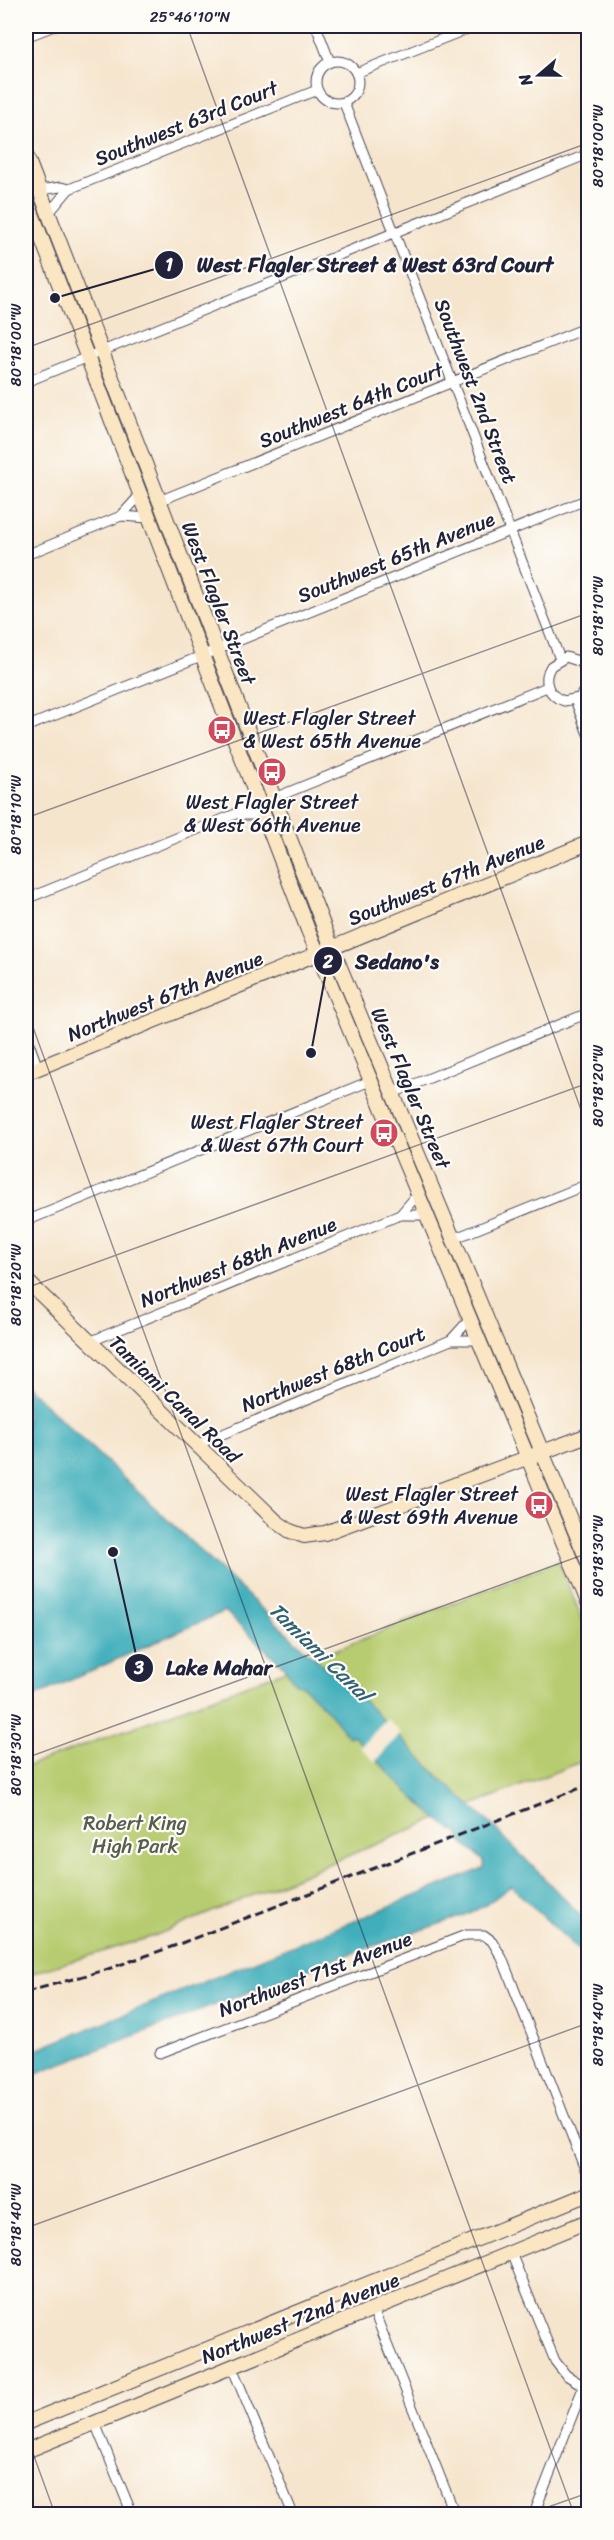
<svg xmlns="http://www.w3.org/2000/svg" width="614" height="2540" font-family="Sriracha,sans-serif">
<style>
.green{fill:#b7cc70;stroke:#6c7756;stroke-width:1.5}
.water{fill:#40afbb;stroke:#31687b;stroke-width:1.5}
.pier{fill:#f6e5cd}
.lines{fill:none;stroke-linecap:round;stroke-linejoin:round}
.street-casing{stroke:#423f51;stroke-width:11}
.secondary-casing{stroke:#423f51;stroke-width:16}
.street{stroke:#fff;stroke-width:9}
.secondary{stroke:#fbe6c4;stroke-width:14}
.rail{stroke:#22223b;stroke-width:3;stroke-dasharray:9 4.5;stroke-linecap:butt}
.ticks{fill:none;stroke:#22223b;stroke-width:1.5;stroke-opacity:0.45}
.labels{text-anchor:middle;stroke-width:4.5;stroke-linejoin:round;paint-order:stroke}
.street-label{font-size:20px;fill:#22223b;stroke:#fdfcf7}
.poi-label{font-size:20px;fill:#22223b;stroke:#fdfcf7;text-anchor:end}
.park-label{font-size:20px;fill:#565e4e;stroke:#fdfcf7}
.water-label{font-size:21px;font-style:italic;fill:#306175;stroke:#fdfcf7}
.leader{fill:none;stroke:#22223b;stroke-width:2}
.callout-dot{fill:#22223b;stroke:#fdfcf7;stroke-width:2}
.mark-label{font-size:18px;text-anchor:middle;font-weight:bold;fill:#fff}
.callout-label{font-size:21px;text-anchor:middle;font-weight:bold;fill:#22223b;stroke:#fdfcf7;stroke-width:4.5;stroke-linejoin:round;paint-order:stroke}
.neatline{fill:none;stroke:#22223b;stroke-width:2}
.ticks-label{font-size:15px;text-anchor:middle;fill:#22223b}
</style>
<rect width="100%" height="100%" fill="#fdfcf7"/>
<filter id="ink" filterUnits="userSpaceOnUse"><feTurbulence type="fractalNoise" baseFrequency=".0167" numOctaves="2"/><feDisplacementMap in="SourceGraphic" scale="12" xChannelSelector="R" yChannelSelector="G"/><feConvolveMatrix kernelMatrix="1 2 1 2 8 2 1 2 1" color-interpolation-filters="sRGB"/></filter>
<filter id="wash" filterUnits="userSpaceOnUse"><feTurbulence type="fractalNoise" baseFrequency=".008" numOctaves="4" result="noise"/><feDisplacementMap in="SourceGraphic" scale="24" xChannelSelector="R" yChannelSelector="G"/><feGaussianBlur stdDeviation="1.35" result="paint"/><feColorMatrix in="noise" values="0 0 0 0 0 0 0 0 0 0 0 0 0 0 0 0 0 1.4 0 .05"/><feComposite in="paint" operator="in"/></filter>
<g filter="url(#wash)">
<rect width="100%" height="100%" fill="#f6e5cd"/>
<!-- green -->
<polygon class="green" points="558,1561 588,1633 588,1759 427,1823 154,1936 26,1975 26,1767 273,1675"/>
<!-- water -->
<path class="water" d="M26 1386 301 1646 355 1692 442 1780 493 1826 588 1923V1959L511 1886 484 1906 463 1916 344 1956 26 2077V2054L484 1868V1861L462 1842 458 1832C433 1823 375 1757 353 1735L349 1737 326 1709 303 1686 295 1683 283 1666 225 1611 26 1700Z"/>
<!-- pier -->
<polygon class="pier" points="387,1719 401,1733 375,1762 360,1747"/>
</g>
<g filter="url(#ink)">
<g class="lines">
<!-- street casing -->
<g class="street-casing">
<g id="street">
<polyline points="316,26 330,62"/>
<polyline points="26,37 54,26"/>
<circle cx="337" cy="82" r="21"/>
<polyline points="356,73 475,26"/>
<polyline points="344,103 560,659"/>
<polyline points="39,190 61,187 69,189"/>
<polyline points="48,214 69,189 317,90"/>
<polyline points="26,382 588,154"/>
<polyline points="159,501 588,327"/>
<polyline points="121,516 149,518"/>
<polyline points="26,555 121,516 140,495"/>
<path d="M588 674 581 662 566 657 551 666C542 680 548 696 564 701L579 698 588 685"/>
<polyline points="575,700 588,734"/>
<polyline points="26,727 588,499"/>
<polyline points="274,798 547,687"/>
<polyline points="238,813 239,808 256,794"/>
<polyline points="26,899 238,813 241,815 264,815"/>
<polyline points="26,1035 38,1068"/>
<polyline points="393,1093 588,1013"/>
<polyline points="400,1215 418,1194"/>
<polyline points="26,1221 370,1081"/>
<polyline points="453,1239 588,1184"/>
<polyline points="451,1340 479,1340"/>
<polyline points="89,1342 400,1215 427,1215"/>
<polyline points="196,1445 451,1340 470,1319"/>
<polyline points="160,2053 466,1935 484,1935 492,1941 502,1958 588,2177"/>
<polyline points="511,2253 555,2361 566,2375 584,2386"/>
<polyline points="373,2309 455,2514"/>
<polyline points="232,2367 293,2514"/>
<polyline points="95,2423 132,2514"/>
<polyline points="534,2514 588,2375"/>
</g>
</g>
<!-- secondary casing -->
<g class="secondary-casing">
<g id="secondary">
<polyline points="26,155 332,948 588,1562"/>
<polyline points="26,198 308,930 588,1602"/>
<polyline points="26,1073 588,843"/>
<polyline points="26,1280 277,1522 290,1531 304,1536 325,1533 588,1435"/>
<polyline points="26,2423 588,2194"/>
<polyline points="26,2451 588,2221"/>
</g>
</g>
<!-- street -->
<use href="#street" class="street"/>
<!-- secondary -->
<use href="#secondary" class="secondary"/>
<!-- rail -->
<polyline class="rail" points="26,1992 105,1970 174,1946 588,1785"/>
</g>
</g>
<!-- ticks -->
<path class="ticks" d="M187 26 588 1129M26 348 588 143M26 818 588 613M26 1008 574 2514M26 1288 588 1083M26 1758 588 1553M26 2228 588 2023M26 2434 55 2514M528 2514 588 2493"/>
<!-- icons -->
<defs>
<g id="bus-disc" transform="scale(1.5)"><circle r="9.5" fill="#d1495b" stroke="#fdfcf7"/><path d="M-5-6H5V4H4V6H2V4H-2V6H-4V4H-5ZM-3.5-4V0h7V-4ZM-3.5 1.2v1.5H-2V1.2ZM2 1.2v1.5H3.5V1.2Z" fill="#fff"/></g>
</defs>
<g fill-rule="evenodd">
<use href="#bus-disc" x="222" y="730"/>
<use href="#bus-disc" x="272" y="772"/>
<use href="#bus-disc" x="384" y="1133"/>
<use href="#bus-disc" x="539" y="1505"/>
</g>
<g class="labels">
<!-- street labels -->
<g class="street-label">
<text transform="translate(186 123) rotate(-22)" y="7">Southwest 63rd Court</text>
<text transform="translate(476 391) rotate(69)" y="7">Southwest 2nd Street</text>
<text transform="translate(351 405) rotate(-22)" y="7">Southwest 64th Court</text>
<text transform="translate(396 557) rotate(-22)" y="7">Southwest 65th Avenue</text>
<text transform="translate(219 603) rotate(69)" y="7">West Flagler Street</text>
<text transform="translate(446 880) rotate(-22)" y="7">Southwest 67th Avenue</text>
<text transform="translate(165 996) rotate(-22)" y="7">Northwest 67th Avenue</text>
<text transform="translate(411 1088) rotate(67)" y="7">West Flagler Street</text>
<text transform="translate(238 1262) rotate(-22)" y="7">Northwest 68th Avenue</text>
<text transform="translate(333 1369) rotate(-22)" y="7">Northwest 68th Court</text>
<text transform="translate(175 1399) rotate(44)" y="7">Tamiami Canal Road</text>
<text transform="translate(315 1974) rotate(-21)" y="7">Northwest 71st Avenue</text>
<text transform="translate(300 2318) rotate(-22)" y="7">Northwest 72nd Avenue</text>
</g>
<!-- poi labels -->
<g class="poi-label">
<text x="243" y="725" text-anchor="start">West Flagler Street<tspan x="243" dy="23">&amp; West 65th Avenue</tspan></text>
<text x="272" y="809" text-anchor="middle">West Flagler Street<tspan x="272" dy="23">&amp; West 66th Avenue</tspan></text>
<text x="363" y="1129">West Flagler Street<tspan x="363" dy="23">&amp; West 67th Court</tspan></text>
<text x="518" y="1501">West Flagler Street<tspan x="518" dy="23">&amp; West 69th Avenue</tspan></text>
</g>
<!-- park labels -->
<g class="park-label">
<text x="135" y="1830">Robert King<tspan x="135" dy="23">High Park</tspan></text>
</g>
<!-- water labels -->
<g class="water-label">
<text transform="translate(320 1652) rotate(44)" y="7">Tamiami Canal</text>
</g>
</g>
<!-- callouts -->
<path class="leader" d="M55 298L169 265M311 1053L328 961M113 1552L139 1668"/>
<g class="callout-dot">
<circle cx="55" cy="298" r="6"/>
<circle cx="311" cy="1053" r="6"/>
<circle cx="113" cy="1552" r="6"/>
<circle cx="169" cy="265" r="15"/>
<circle cx="328" cy="961" r="15"/>
<circle cx="139" cy="1668" r="15"/>
</g>
<g class="mark-label">
<text x="169" y="271">1</text>
<text x="328" y="968">2</text>
<text x="139" y="1674">3</text>
</g>
<g class="callout-label">
<text x="375" y="272">West Flagler Street &amp; West 63rd Court</text>
<text x="397" y="969">Sedano's</text>
<text x="219" y="1675">Lake Mahar</text>
</g>
<!-- margin -->
<rect width="614" height="2540" fill="none" stroke="#fdfcf7" stroke-width="66"/>
<!-- north arrow -->
<g transform="translate(539 75) rotate(250)" stroke="#fdfcf7" stroke-width="4.5" paint-order="stroke">
<path d="M0-4.5L10 22L0 15L-10 22Z" fill="#22223b"/>
<text y="-9" font-size="16" font-weight="bold" text-anchor="middle" fill="#22223b">N</text>
</g>
<rect x="33" y="33" width="548" height="2474" class="neatline"/>
<g class="ticks-label">
<text x="190" y="22">25°46'10"N</text>
<text transform="translate(598 146) rotate(-90)" y="5">80°18'00"W</text>
<text transform="translate(16 345) rotate(-90)" y="5">80°18'00"W</text>
<text transform="translate(598 616) rotate(-90)" y="5">80°18'10"W</text>
<text transform="translate(16 815) rotate(-90)" y="5">80°18'10"W</text>
<text transform="translate(598 1086) rotate(-90)" y="5">80°18'20"W</text>
<text transform="translate(16 1285) rotate(-90)" y="5">80°18'20"W</text>
<text transform="translate(598 1556) rotate(-90)" y="5">80°18'30"W</text>
<text transform="translate(16 1755) rotate(-90)" y="5">80°18'30"W</text>
<text transform="translate(598 2025) rotate(-90)" y="5">80°18'40"W</text>
<text transform="translate(16 2225) rotate(-90)" y="5">80°18'40"W</text>
</g>
</svg>
